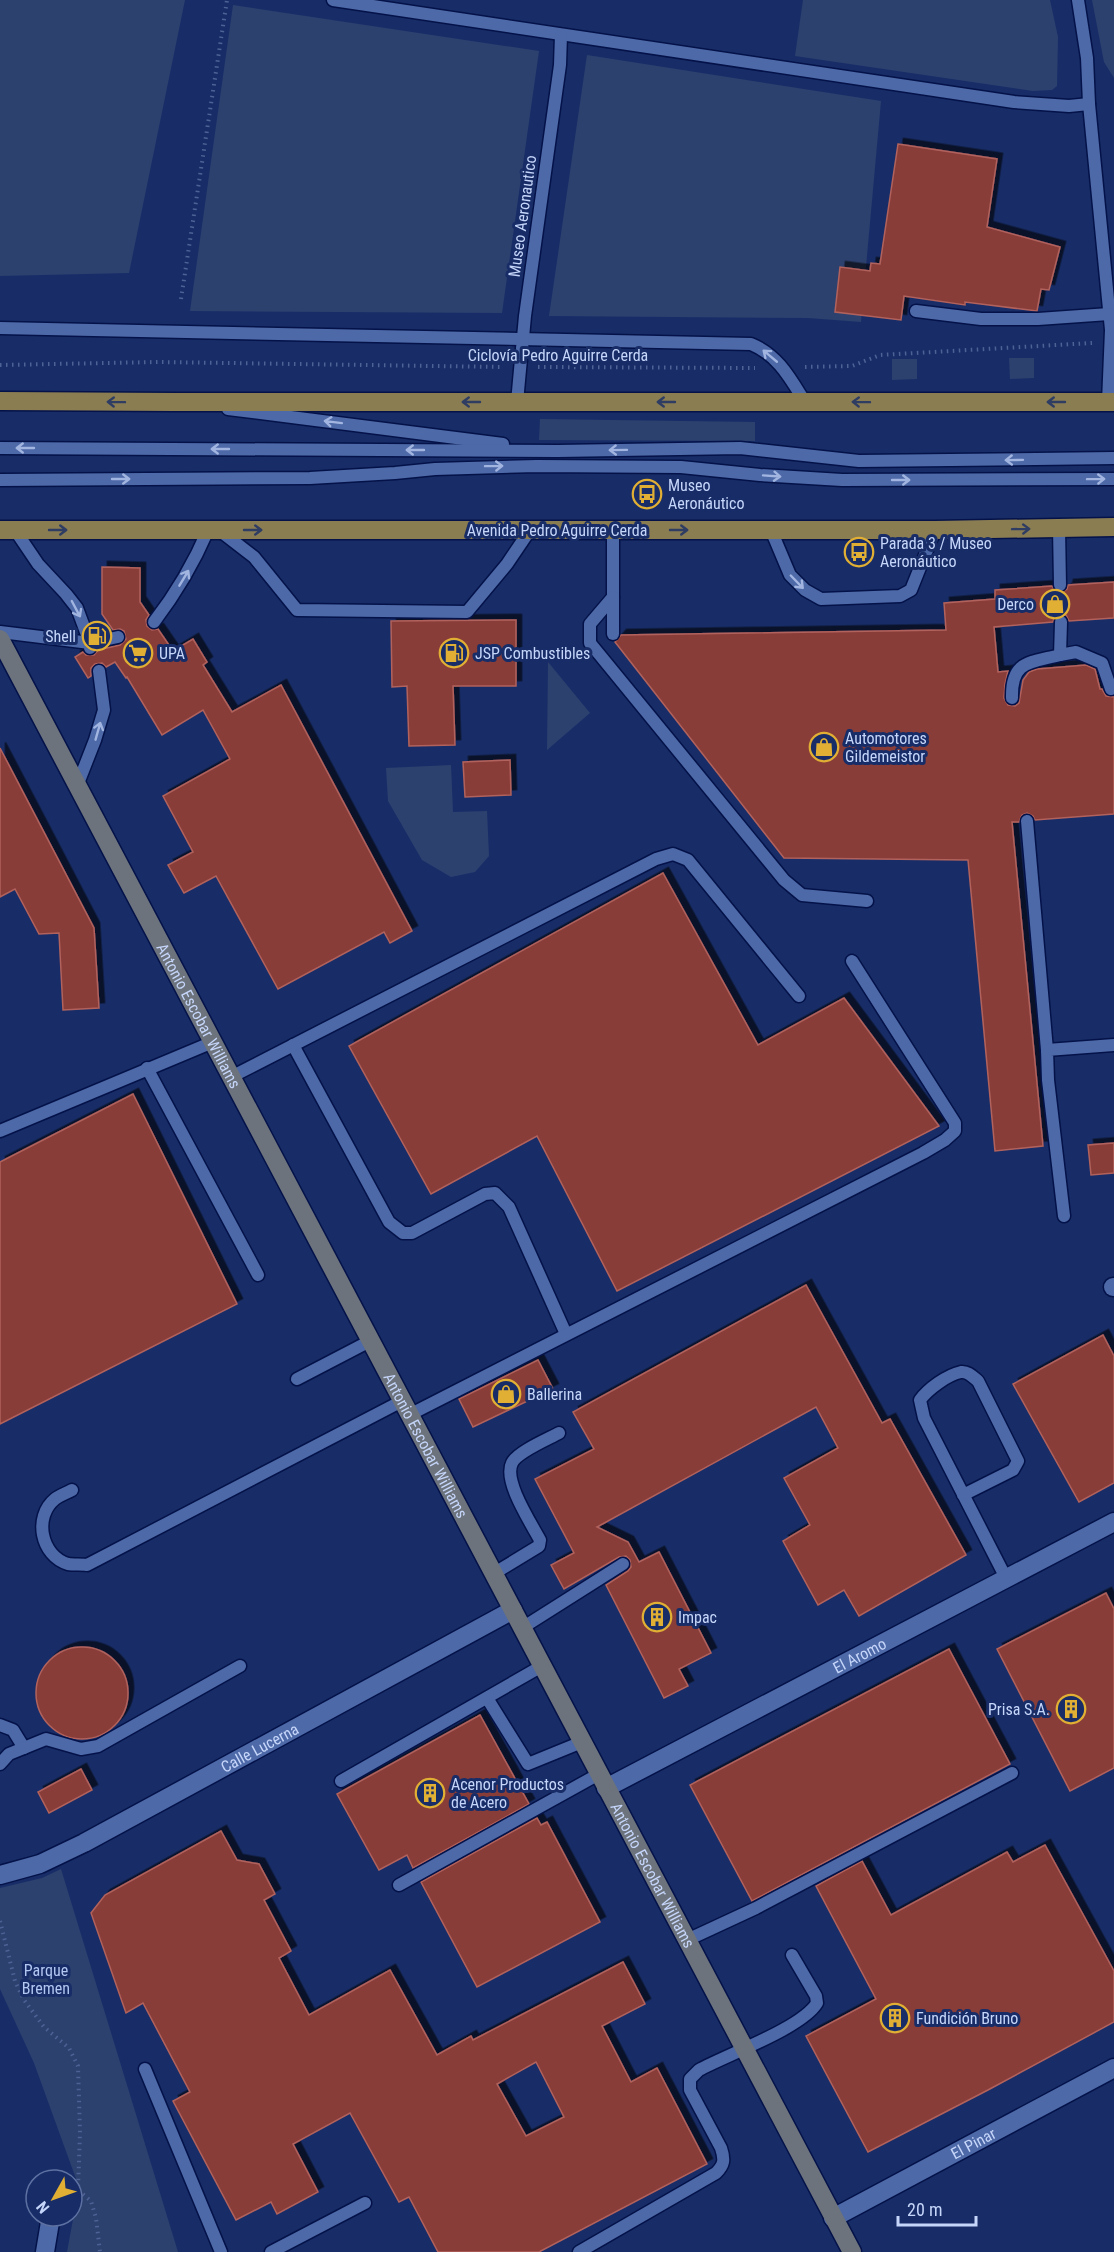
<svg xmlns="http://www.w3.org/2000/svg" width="1114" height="2252" font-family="'Roboto Condensed',sans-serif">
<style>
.green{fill:#2d416f}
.building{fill:#893d39;stroke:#b2625c;stroke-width:1.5;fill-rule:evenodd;filter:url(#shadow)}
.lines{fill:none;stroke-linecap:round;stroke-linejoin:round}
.lane-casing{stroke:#041249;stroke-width:15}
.street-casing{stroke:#041249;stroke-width:21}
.secondary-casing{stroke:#041249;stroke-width:21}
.primary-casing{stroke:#041249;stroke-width:21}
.path{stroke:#4e6295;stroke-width:4;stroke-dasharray:1.5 4.5;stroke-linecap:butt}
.lane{stroke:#4d69a7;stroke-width:12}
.street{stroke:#4d69a7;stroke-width:18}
.secondary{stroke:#6c737d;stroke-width:18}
.primary{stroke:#8b7d52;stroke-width:18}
.oneway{stroke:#a2b5e1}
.oneway2{stroke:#2f3d63}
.labels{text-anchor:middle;stroke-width:6;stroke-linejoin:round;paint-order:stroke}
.street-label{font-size:16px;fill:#c6d6fa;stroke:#182d67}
.poi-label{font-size:16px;fill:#c6d6fa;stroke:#182d67;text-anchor:start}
.park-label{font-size:16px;fill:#b3c7f2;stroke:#182d67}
</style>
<defs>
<filter id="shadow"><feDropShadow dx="5.5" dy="-5.5" stdDeviation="0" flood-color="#0009"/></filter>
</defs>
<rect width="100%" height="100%" fill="#182d67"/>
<!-- green -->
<g class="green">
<polygon points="0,0 185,0 129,273 0,276"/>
<polygon points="803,0 1050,0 1058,37 1057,86 1052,90 1033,91 795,56"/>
<polygon points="1092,0 1114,0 1114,78 1104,62"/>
<polygon points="233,5 539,51 502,313 190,311"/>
<polygon points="587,55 881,101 861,322 808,318 549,316"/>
<polygon points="1009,358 1034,358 1034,378 1010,379"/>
<polygon points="892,359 917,359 917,379 892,380"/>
<polygon points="540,419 755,422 755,441 539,440"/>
<polygon points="548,662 590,713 547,750"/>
<polygon points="451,765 453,812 487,811 489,856 475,872 451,877 422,860 388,801 386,768"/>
<polygon points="61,1869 178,2252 67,2252 79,2187 34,2063 0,1989 0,1888 42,1878"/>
</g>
<!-- building -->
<g class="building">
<polygon points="898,144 997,159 987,227 1060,247 1049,290 1041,289 1037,311 965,302 965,305 904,296 901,320 835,312 840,267 870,271 871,263 880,264"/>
<polygon points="102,567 140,568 140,602 149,615 146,620 147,626 152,630 158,629 173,651 193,639 207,662 203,665 232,712 281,685 412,931 390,943 384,932 278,989 216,876 184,893 168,865 193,852 163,796 230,759 203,710 162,735 127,677 126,678 115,662 106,667 102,663 95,664 91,668 91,676 88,678 75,657 83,652 86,655 94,655 98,650 120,645 126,639 124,631 120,629 113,630 102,614"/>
<polygon points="1114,582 1114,618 1069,621 1066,615 1061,614 1054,617 1053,622 994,627 998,672 1008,671 1005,684 1004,698 1008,705 1015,706 1019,703 1023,680 1029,672 1037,669 1086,665 1095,669 1100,689 1102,689 1106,696 1114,697 1114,814 1035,820 1033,816 1027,813 1022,815 1019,822 1012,822 1043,1146 995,1151 968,860 784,858 615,642 621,635 946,630 944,603 995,599 995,590 1052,586 1056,592 1061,593 1067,589 1068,585"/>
<polygon points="516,620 516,686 453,686 455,745 409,746 407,686 392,687 391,621"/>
<polygon points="0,748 94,928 99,1008 63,1010 59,933 39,934 15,889 0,897"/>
<polygon points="510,760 511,795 465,797 463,762"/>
<polygon points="663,873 758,1045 844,998 939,1126 617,1291 537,1136 431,1194 349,1046"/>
<polygon points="133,1094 237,1304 0,1424 0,1162"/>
<polygon points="1114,1143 1114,1173 1091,1175 1088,1145"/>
<polygon points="806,1285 882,1423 890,1419 966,1555 859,1616 844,1590 818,1605 783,1541 810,1525 784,1478 838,1448 816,1407 597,1527 628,1542 639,1562 659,1552 711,1653 679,1669 688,1686 664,1698 606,1585 628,1571 631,1567 630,1560 626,1556 619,1557 564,1589 551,1565 574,1553 535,1479 594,1449 573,1412"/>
<polygon points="1103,1335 1114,1356 1114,1483 1079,1502 1013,1384"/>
<polygon points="538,1360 553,1389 473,1427 459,1399"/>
<polygon points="1106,1593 1114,1609 1114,1768 1070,1791 997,1649"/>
<circle cx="82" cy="1693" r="46"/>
<polygon points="949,1649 1010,1764 752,1901 690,1785"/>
<polygon points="480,1715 529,1804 413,1868 407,1855 379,1870 337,1794"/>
<polygon points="81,1769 92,1790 49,1813 38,1792"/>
<polygon points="537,1818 541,1825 547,1822 600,1922 477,1987 421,1882"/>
<path d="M221 1831 237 1860 259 1864 275 1894 264 1900 291 1951 279 1958 309 2015 390 1970 437 2055 471 2036 473 2040 623 1962 645 2004 602 2026 631 2082 657 2068 707 2164 539 2252H438L409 2197 399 2202 350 2113 293 2144 318 2192 277 2214 271 2202 236 2220 173 2101 190 2092 143 2003 126 2013 91 1913 105 1895ZM536 2062 564 2117 526 2136 497 2084Z"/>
<polygon points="1045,1845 1114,1971 1114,2022 988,2090 868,2152 806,2036 876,1999 816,1886 862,1861 891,1915 1007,1852 1013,1862"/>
</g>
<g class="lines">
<!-- lane casing -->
<g class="lane-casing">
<g id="lane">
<polyline points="333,0 1014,102 1069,106 1089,104"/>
<polyline points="1078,0 1087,58 1089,104 1111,330 1108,402"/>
<polyline points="916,311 981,319 1038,319 1109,314"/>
<path d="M0 328 751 344C778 355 790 378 805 402"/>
<polyline points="517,402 525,316 560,65 561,35"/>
<polyline points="228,409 503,444"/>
<polyline points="0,448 558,451 740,448 859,461 1114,458"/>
<polyline points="0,480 310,478 395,473 435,469 537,466 681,467 760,475 842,480 1114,479"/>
<polyline points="1059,528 1060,585"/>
<polyline points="15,530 38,564 66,594 77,608 90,643 90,648"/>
<polyline points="219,530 254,557 297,610 467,612 507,564 530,530"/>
<polyline points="771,530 790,575 805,590 821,599 900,596 911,590 935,530"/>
<polyline points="613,531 613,597 590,624 590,643 784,880 802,895 867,901"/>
<polyline points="613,597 613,634"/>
<path d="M154 622C177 592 193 565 208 530"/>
<polyline points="1061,622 1060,655 1076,652 1102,663 1111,689"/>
<polyline points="0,632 90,643 118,637"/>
<path d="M1012 698C1011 660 1030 663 1060 655"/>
<polyline points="77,786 95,740 104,710 99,671"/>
<polyline points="1027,821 1047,1050"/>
<polyline points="293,1045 389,1222 403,1233 412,1233 485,1194 495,1193 509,1207 566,1334"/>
<polyline points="147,1068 258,1275"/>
<polyline points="231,1077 656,859 673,854 688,860 799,996"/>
<polyline points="0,1131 213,1042"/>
<polyline points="1064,1216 1048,1080 1047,1050 1114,1045"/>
<polyline points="297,1379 370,1341"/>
<polyline points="409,1415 923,1153 945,1140 955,1131 955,1123 852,961"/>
<path d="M72 1490C67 1493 60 1495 55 1499 33 1517 41 1556 68 1564 74 1565 82 1564 87 1565L402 1401"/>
<path d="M963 1495 1013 1470 1018 1461 978 1381C973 1377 968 1371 961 1372 947 1375 928 1389 920 1400L924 1418 1007 1580"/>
<path d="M493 1574 539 1546 540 1540C531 1523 503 1481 512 1463 517 1452 548 1439 559 1433"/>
<polyline points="522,1628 623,1564"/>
<polyline points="487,1698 528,1764 582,1742"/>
<polyline points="0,1725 13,1730 24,1748"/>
<polyline points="0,1764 9,1754 46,1739 81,1749 98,1746 240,1666"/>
<polyline points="341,1781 542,1666"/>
<polyline points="399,1885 599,1774"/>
<polyline points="687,1940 756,1908 1012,1773"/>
<polyline points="145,2069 221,2252"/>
<polyline points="271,2252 365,2203"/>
<path d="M579 2252 716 2173C724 2165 725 2160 721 2148L690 2090V2079L699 2070C726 2055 802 2028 817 2003L816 1996 792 1955"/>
</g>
</g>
<!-- street casing -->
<g class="street-casing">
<g id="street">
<polyline points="1113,1287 1114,1287"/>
<path id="s1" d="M606 1788 1114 1522"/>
<path id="s2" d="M0 1875 40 1864 84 1843 513 1610"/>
<path id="s3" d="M833 2218 1114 2068"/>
<polyline points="45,2252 51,2216"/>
</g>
</g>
<!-- secondary casing -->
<g class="secondary-casing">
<g id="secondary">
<path id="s4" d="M0 639 852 2252"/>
</g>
</g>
<!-- primary casing -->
<g class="primary-casing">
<g id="primary">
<polyline points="0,401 175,402 1114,402"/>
<polyline points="0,530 935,530 1114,527"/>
</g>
</g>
<!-- path -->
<g class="path">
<polyline points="181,299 227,0"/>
<polyline points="0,365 158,362 503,367"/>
<polyline points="538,367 755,368"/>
<polyline points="805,367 852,366 880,355 1092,343"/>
<polyline points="0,1921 15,1981 24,2000 44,2027 69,2048 78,2066 80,2132 78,2190 91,2201 96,2218 100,2252"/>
<polyline points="72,2192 78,2190"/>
</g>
<!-- lane -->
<use href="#lane" class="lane"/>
<!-- street -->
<use href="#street" class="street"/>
<!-- secondary -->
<use href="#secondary" class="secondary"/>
<!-- primary -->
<use href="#primary" class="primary"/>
</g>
<!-- one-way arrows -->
<defs><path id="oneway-shaft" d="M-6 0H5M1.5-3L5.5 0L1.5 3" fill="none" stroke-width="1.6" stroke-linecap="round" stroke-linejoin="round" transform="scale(1.5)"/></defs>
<g class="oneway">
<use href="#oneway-shaft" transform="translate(770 356) rotate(-140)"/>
<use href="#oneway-shaft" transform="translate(333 422) rotate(-173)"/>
<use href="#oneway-shaft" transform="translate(25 448) rotate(-180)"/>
<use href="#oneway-shaft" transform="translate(220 449) rotate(-180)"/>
<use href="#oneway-shaft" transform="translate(415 450) rotate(-180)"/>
<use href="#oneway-shaft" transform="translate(618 450) rotate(179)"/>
<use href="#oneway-shaft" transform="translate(1014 460) rotate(179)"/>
<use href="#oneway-shaft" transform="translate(494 466) rotate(-1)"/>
<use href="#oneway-shaft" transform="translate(772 476) rotate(4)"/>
<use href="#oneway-shaft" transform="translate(121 479)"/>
<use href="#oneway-shaft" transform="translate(1096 479) rotate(-1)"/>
<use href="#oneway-shaft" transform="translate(901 480)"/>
<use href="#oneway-shaft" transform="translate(184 578) rotate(-59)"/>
<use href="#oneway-shaft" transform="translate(797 582) rotate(46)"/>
<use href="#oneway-shaft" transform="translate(76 609) rotate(62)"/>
<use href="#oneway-shaft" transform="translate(98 731) rotate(-74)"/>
</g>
<g class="oneway2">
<use href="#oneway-shaft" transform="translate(116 402) rotate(-179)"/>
<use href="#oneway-shaft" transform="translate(471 402) rotate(-180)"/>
<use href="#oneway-shaft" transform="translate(666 402) rotate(180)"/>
<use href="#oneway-shaft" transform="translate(861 402) rotate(-179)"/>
<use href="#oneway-shaft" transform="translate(1056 402) rotate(180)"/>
<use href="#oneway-shaft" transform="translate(1021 529) rotate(-1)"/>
<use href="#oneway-shaft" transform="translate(58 530)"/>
<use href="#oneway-shaft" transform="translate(253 530)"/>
<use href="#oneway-shaft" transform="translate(679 530)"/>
</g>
<!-- icons -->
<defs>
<g id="bus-ring" transform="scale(1.5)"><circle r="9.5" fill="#182d67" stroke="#e1af34" stroke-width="1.5"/><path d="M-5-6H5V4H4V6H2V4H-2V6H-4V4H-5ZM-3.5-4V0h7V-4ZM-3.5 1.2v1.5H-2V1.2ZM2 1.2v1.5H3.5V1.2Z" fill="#e1af34"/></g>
<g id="shop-ring" transform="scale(1.5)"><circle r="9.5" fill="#182d67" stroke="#e1af34" stroke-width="1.5"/><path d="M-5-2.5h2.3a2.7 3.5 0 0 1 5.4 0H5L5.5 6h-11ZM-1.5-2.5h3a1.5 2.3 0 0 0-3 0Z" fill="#e1af34"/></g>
<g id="fuel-ring" transform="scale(1.5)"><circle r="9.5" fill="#182d67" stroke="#e1af34" stroke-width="1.5"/><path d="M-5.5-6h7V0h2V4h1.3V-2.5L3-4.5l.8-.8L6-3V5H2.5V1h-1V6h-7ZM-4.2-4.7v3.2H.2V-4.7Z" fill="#e1af34"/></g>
<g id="supermarket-ring" transform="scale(1.5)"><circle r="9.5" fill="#182d67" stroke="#e1af34" stroke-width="1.5"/><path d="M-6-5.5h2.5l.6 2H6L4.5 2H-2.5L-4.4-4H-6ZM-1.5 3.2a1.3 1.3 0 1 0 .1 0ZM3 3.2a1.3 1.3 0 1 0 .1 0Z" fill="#e1af34"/></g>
<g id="building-ring" transform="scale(1.5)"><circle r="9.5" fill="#182d67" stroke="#e1af34" stroke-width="1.5"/><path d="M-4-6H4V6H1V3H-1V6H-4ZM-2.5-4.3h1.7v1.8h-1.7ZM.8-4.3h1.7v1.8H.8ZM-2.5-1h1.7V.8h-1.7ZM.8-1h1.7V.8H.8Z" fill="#e1af34"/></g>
</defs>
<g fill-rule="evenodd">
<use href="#bus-ring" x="647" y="494"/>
<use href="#bus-ring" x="859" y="552"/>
<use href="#shop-ring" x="1055" y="604"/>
<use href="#fuel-ring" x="97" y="636"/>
<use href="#supermarket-ring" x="138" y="653"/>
<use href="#fuel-ring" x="454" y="653"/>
<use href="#shop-ring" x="824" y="747"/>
<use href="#shop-ring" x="506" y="1394"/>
<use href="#building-ring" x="657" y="1617"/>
<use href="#building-ring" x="1071" y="1709"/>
<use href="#building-ring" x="430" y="1793"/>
<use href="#building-ring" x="895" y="2018"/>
</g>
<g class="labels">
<!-- street labels -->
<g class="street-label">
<text transform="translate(522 216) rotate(-82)" y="6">Museo Aeronautico</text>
<text x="558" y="361">Ciclovía Pedro Aguirre Cerda</text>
<text x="557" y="536">Avenida Pedro Aguirre Cerda</text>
<text dy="6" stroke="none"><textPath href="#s4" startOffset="426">Antonio Escobar Williams</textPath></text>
<text dy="6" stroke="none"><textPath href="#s4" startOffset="912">Antonio Escobar Williams</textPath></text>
<text dy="6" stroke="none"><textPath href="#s1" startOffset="286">El Aromo</textPath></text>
<text dy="6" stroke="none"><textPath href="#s2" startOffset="290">Calle Lucerna</textPath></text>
<text dy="6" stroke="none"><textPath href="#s4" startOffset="1398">Antonio Escobar Williams</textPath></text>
<text dy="6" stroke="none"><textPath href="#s3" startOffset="159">El Pinar</textPath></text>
</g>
<!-- poi labels -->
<g class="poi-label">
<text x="668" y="491">Museo<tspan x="668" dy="18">Aeronáutico</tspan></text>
<text x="880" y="549">Parada 3 / Museo<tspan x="880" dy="18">Aeronáutico</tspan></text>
<text x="1034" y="610" text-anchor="end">Derco</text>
<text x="76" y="642" text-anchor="end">Shell</text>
<text x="159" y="659">UPA</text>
<text x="475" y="659">JSP Combustibles</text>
<text x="845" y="744">Automotores<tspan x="845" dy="18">Gildemeistor</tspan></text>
<text x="527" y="1400">Ballerina</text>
<text x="678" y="1623">Impac</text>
<text x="1050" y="1715" text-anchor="end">Prisa S.A.</text>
<text x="451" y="1790">Acenor Productos<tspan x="451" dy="18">de Acero</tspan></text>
<text x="916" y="2024">Fundición Bruno</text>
</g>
<!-- park labels -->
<g class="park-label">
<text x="46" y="1976">Parque<tspan x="46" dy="18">Bremen</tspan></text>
</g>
</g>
<!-- north arrow -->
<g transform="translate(54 2198) rotate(230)"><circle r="28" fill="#182d67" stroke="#5e71a2" stroke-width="1.5"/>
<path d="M0-4.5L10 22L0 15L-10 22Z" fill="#e1af34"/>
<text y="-9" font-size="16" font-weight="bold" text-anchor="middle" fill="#c6d6fa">N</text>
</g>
<!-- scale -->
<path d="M898 2216v9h78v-9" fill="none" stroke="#c6d6fa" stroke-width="3"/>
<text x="907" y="2216" font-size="18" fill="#c6d6fa" stroke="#182d67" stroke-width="4.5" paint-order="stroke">20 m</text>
</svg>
